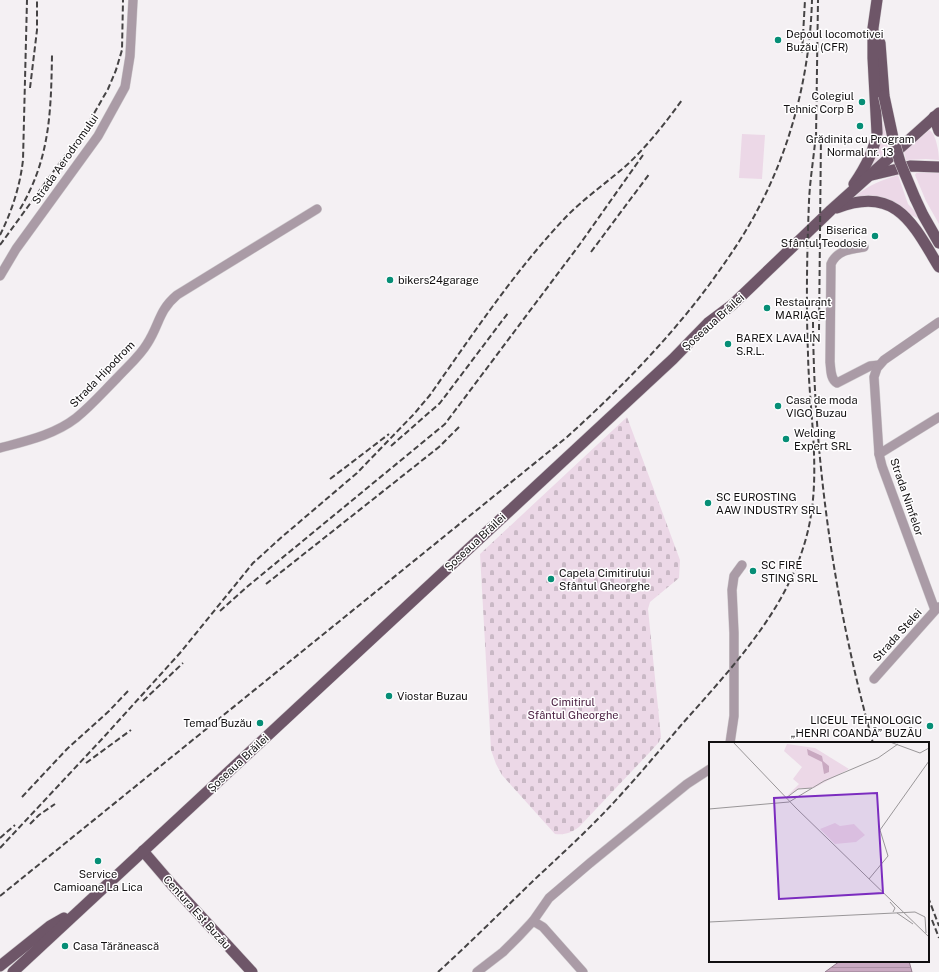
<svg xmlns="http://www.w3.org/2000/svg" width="939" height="972" font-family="'Public Sans',sans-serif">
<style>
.green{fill:#ecd8e7}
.cemetery{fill:url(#cemetery-stones)}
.water{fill:url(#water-rules);stroke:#927b8c}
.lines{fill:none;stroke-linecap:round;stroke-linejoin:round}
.minor-casing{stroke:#d0cccf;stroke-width:10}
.major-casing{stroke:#d0cccf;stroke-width:12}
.minor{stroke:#aa9ba6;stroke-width:9}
.major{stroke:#6e5668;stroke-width:11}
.rail{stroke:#454344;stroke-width:2;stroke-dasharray:6 3;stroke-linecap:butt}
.major-bridge-casing{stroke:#d0cccf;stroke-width:12;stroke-linecap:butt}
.major-bridge{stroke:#6e5668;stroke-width:11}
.poi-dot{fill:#068e76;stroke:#fffeff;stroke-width:1.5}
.labels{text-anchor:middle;stroke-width:3;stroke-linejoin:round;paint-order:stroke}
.poi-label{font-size:11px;fill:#110f10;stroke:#fffeff;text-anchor:start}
.street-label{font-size:11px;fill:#110f10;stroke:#fffeff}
.park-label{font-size:11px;fill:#4b2042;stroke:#fffeff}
.inset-road{fill:none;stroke:#999698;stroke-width:1}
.view{fill:#7b2cbf;fill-opacity:0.15;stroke:#7b2cbf;stroke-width:2}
.inset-edge{fill:none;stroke:#110f10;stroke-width:2}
</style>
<defs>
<pattern id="cemetery-stones" width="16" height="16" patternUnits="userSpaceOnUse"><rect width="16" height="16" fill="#ecd8e7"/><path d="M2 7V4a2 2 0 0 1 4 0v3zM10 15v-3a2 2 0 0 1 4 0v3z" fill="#c9b8c5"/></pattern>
<pattern id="water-rules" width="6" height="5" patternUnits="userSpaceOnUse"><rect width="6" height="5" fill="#c9a9c1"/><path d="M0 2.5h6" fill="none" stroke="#ac90a5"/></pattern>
</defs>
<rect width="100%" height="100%" fill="#f4f0f3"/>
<!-- green -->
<g class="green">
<polygon points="881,115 889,148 872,165 870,165"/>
<path d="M929 130C936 133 939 152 939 160L926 159 906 160 904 152Z"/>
<polygon points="742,134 765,135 762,179 739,178"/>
<polygon points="926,172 939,173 939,224 926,201 915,175 916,173"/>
<path d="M898 175 908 204 922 219V223L919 219 909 214 855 197C866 186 882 180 898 175Z"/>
</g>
<!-- cemetery -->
<path class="cemetery" d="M627 417 680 560 679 578 650 602 648 609 661 737 659 742 650 752 579 827C571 833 565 835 555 834L502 775 496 764 491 750 480 554Z"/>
<!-- water -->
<polygon class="water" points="840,961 909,961 912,972 825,972"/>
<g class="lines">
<!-- minor casing -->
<g class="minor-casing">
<g id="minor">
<path d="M864 247C851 249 837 250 831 264L830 362C831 369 830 379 837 383L870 366 879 365"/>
<polyline points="0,276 16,249 98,136 125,87 130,56 133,0"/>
<path d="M0 448C26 441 54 435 76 418 91 406 104 391 117 378 127 367 140 356 147 344 160 324 158 311 177 295L317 209"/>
<polyline points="879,454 939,417"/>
<polyline points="935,610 882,466 879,454 874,377 877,368 884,360 939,322"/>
<polyline points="874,679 938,607"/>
<polyline points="730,743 734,716 734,633 732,590 734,576 742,565"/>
<polyline points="533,921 543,927 583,972"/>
<polyline points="477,972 503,952 519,936 533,921 549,898 590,863 687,784 710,769"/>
</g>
</g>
<!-- major casing -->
<g class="major-casing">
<g id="major">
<polyline points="880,43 884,96"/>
<polyline points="934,117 939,131"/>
<polyline points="872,175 910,166 939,167"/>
<path d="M854 184C865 168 874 152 877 133L873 58V28L877 0"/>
<polyline points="915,198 923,215 939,243"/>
<path d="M837 208C896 185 913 224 939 267"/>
<polyline points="143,851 173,886 252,972"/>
<polyline points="0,966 50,926 64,918"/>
<polyline points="13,972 673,359 708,323 732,305 831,210 939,113"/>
</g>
</g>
<!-- minor -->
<use href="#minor" class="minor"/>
<!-- major -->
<use href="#major" class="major"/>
<!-- rail -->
<g class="rail">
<polyline points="802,53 805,0"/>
<polyline points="30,88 37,30 37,0"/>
<polyline points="816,138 818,0"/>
<path d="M20 209C50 159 51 112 52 55"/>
<path d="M0 235C12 211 20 186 23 160L27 0"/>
<polyline points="0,245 88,124 108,89 116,70 122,50 123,0"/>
<polyline points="591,252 650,173"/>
<path d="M813 322C814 464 835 607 873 743"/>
<polyline points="819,330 821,134"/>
<polyline points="391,446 440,403 508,313"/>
<polyline points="330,479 389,434"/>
<polyline points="266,584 439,447 460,426"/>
<polyline points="220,611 248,586 445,424 580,244 643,155"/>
<polyline points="143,701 183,663"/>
<polyline points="86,763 131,730"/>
<polyline points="22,797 67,749 109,711 129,690"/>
<polyline points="30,824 39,815 55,804"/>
<polyline points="0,838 15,825"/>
<path d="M0 848 102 739 180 653 253 563 283 536 357 473 414 414 430 395C473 334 514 272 565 218 584 198 608 182 629 163 649 144 666 122 682 100"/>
<path d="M0 896 567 437C619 390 667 341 709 285 727 260 744 236 758 209 792 145 810 72 812 0"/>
<polyline points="928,897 939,926"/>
<polyline points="932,920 939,938"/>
<path d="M438 972C471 942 502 911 534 880 565 851 597 822 625 790 645 768 664 745 683 723 735 664 792 605 809 526 821 469 809 411 808 354 806 303 807 252 809 201 810 179 814 156 816 133"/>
</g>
<!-- major-bridge casing -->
<g class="major-bridge-casing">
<polyline id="major-bridge" points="884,96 893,138 900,162 915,198"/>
</g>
<!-- major-bridge -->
<use href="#major-bridge" class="major-bridge"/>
</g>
<!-- markers -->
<g class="poi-dot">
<circle cx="778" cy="40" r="4"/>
<circle cx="862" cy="102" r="4"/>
<circle cx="860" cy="126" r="4"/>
<circle cx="875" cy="236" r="4"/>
<circle cx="390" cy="280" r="4"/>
<circle cx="767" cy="308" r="4"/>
<circle cx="728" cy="344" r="4"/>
<circle cx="778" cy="406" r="4"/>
<circle cx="786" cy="439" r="4"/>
<circle cx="708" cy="503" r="4"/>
<circle cx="753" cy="571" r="4"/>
<circle cx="551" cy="579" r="4"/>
<circle cx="389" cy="696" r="4"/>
<circle cx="260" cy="723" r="4"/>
<circle cx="930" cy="726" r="4"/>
<circle cx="98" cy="861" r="4"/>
<circle cx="65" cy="946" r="4"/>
</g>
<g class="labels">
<!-- poi labels -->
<g class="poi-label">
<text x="786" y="38">Depoul locomotivei<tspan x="786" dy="13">Buzău (CFR)</tspan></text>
<text x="854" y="100" text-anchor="end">Colegiul<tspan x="854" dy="13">Tehnic Corp B</tspan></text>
<text x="860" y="143" text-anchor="middle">Grădinița cu Program<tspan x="860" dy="13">Normal nr. 13</tspan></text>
<text x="867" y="234" text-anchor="end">Biserica<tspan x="867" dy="13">Sfântul Teodosie</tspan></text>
<text x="398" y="284">bikers24garage</text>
<text x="775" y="306">Restaurant<tspan x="775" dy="13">MARIAGE</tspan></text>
<text x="736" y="342">BAREX LAVALIN<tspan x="736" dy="13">S.R.L.</tspan></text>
<text x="786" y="404">Casa de moda<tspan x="786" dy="13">VIGO Buzau</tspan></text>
<text x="794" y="437">Welding<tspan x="794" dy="13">Expert SRL</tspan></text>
<text x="716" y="501">SC EUROSTING<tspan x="716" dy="13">AAW INDUSTRY SRL</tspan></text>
<text x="761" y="569">SC FIRE<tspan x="761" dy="13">STING SRL</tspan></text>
<text x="559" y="577">Capela Cimitirului<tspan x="559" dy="13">Sfântul Gheorghe</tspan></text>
<text x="397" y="700">Viostar Buzau</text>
<text x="922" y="724" text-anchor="end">LICEUL TEHNOLOGIC<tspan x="922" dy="13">„HENRI COANDĂ” BUZĂU</tspan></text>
<text x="252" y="727" text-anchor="end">Temad Buzău</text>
<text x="98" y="878" text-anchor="middle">Service<tspan x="98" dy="13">Camioane La Lica</tspan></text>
<text x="73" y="950">Casa Tărănească</text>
</g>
<!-- street labels -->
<g class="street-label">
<text transform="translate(65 159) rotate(-55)" y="4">Strada Aerodromului</text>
<text transform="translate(713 322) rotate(-42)" y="4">Șoseaua Brăilei</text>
<text transform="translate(102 374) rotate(-46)" y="4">Strada Hipodrom</text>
<text transform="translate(907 497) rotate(71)" y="4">Strada Nimfelor</text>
<text transform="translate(475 542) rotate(-43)" y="4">Șoseaua Brăilei</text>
<text transform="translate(897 635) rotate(-48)" y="4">Strada Stelei</text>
<text transform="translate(238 763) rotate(-43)" y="4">Șoseaua Brăilei</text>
<text transform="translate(197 912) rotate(48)" y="4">Centura Est Buzău</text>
</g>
<!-- park labels -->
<g class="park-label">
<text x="573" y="706">Cimitirul<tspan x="573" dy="13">Sfântul Gheorghe</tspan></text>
</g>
</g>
<!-- overview -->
<g transform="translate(709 742)">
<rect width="220" height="220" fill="#f4f0f3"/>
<path d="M126 81 131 84 145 82 156 93 147 100 126 102 111 87Z" fill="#ecd8e7"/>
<path d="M78 2 106 6 140 27 105 46H92L78 54 90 42 84 37 93 25 75 9Z" fill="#ecd8e7"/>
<path d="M98 7 113 14 114 19 120 24V30L115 32 113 20 99 13Z" fill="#c9a9c1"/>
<path class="inset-road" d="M24 0 87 66 220 195M181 0 211 11 220 6M77 56 89 47 103 46M0 67 80 60 115 39 169 16 189 2M160 137 179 114 171 88 220 19M181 160 186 166 184 170M188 171 204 182M0 180 206 170 216 175 217 191"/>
<path class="view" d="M168 51 174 151 70 157 65 56Z"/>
<rect width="220" height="220" class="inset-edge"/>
</g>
</svg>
